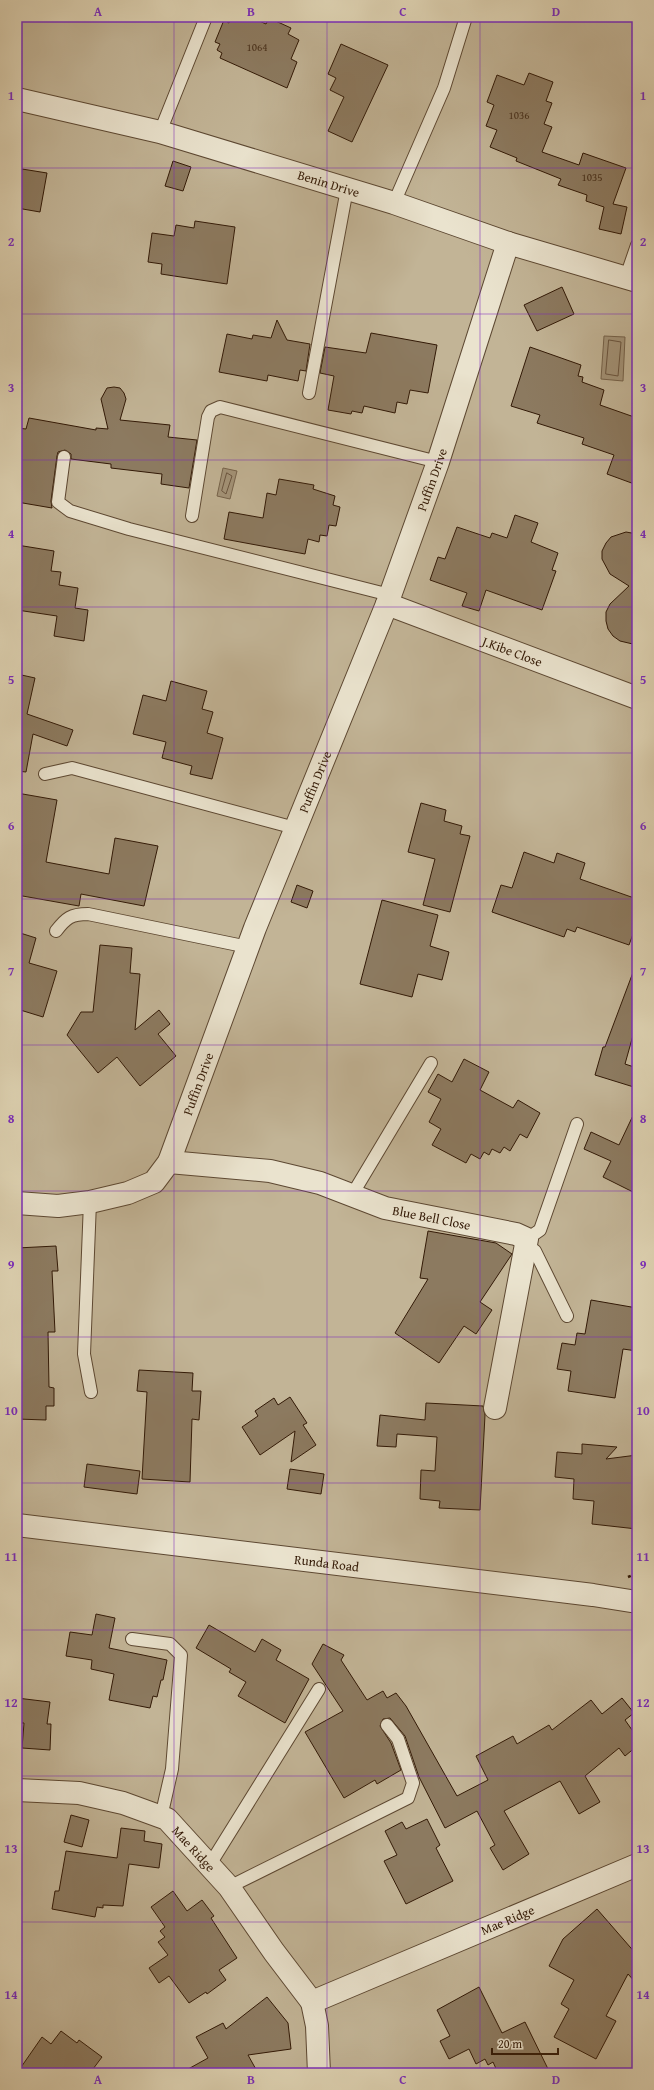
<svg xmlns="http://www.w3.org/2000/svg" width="654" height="2090" font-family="'Gentium Book Plus',serif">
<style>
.green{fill:#c2b496;stroke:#7a664e}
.water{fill:#a49479;stroke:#76634b}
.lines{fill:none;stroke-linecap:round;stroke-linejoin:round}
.shore{stroke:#6b5640;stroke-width:1}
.building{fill:#8c7a60;stroke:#321906}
.lane-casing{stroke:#5d4832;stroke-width:14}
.street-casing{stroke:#5d4832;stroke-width:24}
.path{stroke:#321906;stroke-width:2.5;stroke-dasharray:3 2;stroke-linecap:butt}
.lane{stroke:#eae3ce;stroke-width:12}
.street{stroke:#eae3ce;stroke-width:22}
.grid{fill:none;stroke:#7b2cbf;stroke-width:1;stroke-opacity:0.55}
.labels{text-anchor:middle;stroke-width:3;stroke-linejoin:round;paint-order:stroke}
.number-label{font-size:11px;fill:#48311c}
.street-label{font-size:13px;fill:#321906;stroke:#eae3ce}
.neatline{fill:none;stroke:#7b2cbf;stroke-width:1.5}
.grid-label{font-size:13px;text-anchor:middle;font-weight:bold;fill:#7b2cbf}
</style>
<rect width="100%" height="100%" fill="#dfd4b4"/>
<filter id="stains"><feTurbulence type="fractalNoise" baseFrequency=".005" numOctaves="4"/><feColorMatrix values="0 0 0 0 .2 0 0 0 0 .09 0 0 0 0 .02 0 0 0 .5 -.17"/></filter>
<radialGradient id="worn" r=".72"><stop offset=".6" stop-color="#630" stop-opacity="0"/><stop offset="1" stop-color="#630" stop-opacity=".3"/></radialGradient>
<!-- green -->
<rect class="green" x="17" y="17" width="620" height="2056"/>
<!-- water -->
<g class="water">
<polygon points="604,336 625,337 623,381 601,379"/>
<polygon points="223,468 237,471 230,499 217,496"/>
</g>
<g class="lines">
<!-- shore -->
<g class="shore">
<polygon points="609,340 621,342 618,376 606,374"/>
<polygon points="227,473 232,476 226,494 222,491"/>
</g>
</g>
<!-- building -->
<g class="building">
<polygon points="232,17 250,17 266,24 269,18 291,28 288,34 299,40 291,59 297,62 287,88 220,58 222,53 217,50 220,44 215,42 224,20 229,23"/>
<polygon points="341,44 388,65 352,142 328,131 344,97 330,90 336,78 328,74"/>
<polygon points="529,73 553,82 546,101 552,103 544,124 552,127 542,152 579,165 583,153 626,168 613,204 627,207 621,234 599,229 604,207 586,201 587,195 558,185 561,179 516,161 517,158 490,147 497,130 486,126 494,105 487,102 497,75 524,85"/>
<polygon points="173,161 191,167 183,191 165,186"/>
<polygon points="22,169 47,173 40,212 17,208 17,179 20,179"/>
<polygon points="195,221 235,227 227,284 161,274 162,264 148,262 152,233 174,236 176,225 194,228"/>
<polygon points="562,287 574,314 537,331 524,305"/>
<polygon points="277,320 287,340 310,344 306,371 300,370 298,381 268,375 267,381 219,372 227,334 252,339 253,335 271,338"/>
<polygon points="371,333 437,345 428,393 410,390 407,404 397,402 395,413 364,406 362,413 352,411 351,414 328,410 334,376 320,373 325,347 366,353"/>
<polygon points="530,347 581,365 578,376 583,377 582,382 604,390 600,405 637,418 637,485 607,474 614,455 582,444 584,438 537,423 540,415 511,406"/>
<polygon points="114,387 120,388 124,393 126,399 120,420 170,425 168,437 197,440 189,488 161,484 162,474 111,468 111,464 71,459 71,454 65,450 58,452 57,456 51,501 52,508 17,502 17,428 26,429 29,418 96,430 96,428 108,429 101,399 107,388"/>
<polygon points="279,479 314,485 313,489 335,496 333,505 340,507 336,526 329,525 327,536 320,535 319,542 308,539 305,554 224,539 229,512 263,518 267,493 276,495"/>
<polygon points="515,515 538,523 531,542 558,553 552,570 556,571 542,610 486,590 479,611 462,606 467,593 430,580 438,557 445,559 457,527 490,538 492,533 507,538"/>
<polygon points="626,532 637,534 637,645 620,641 613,636 608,629 606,621 606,612 610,604 629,586 610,574 602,559 602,551 606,543 611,537"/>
<polygon points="17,545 54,551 51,571 61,572 59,585 78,588 75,608 88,610 84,641 54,636 57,616 17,610"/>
<polygon points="17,674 35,678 27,714 73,730 67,746 33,734 26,772 17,771"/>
<polygon points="171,681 207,691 202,709 213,712 207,733 223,738 212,779 190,774 192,766 162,758 166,742 133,734 143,695 166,701"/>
<polygon points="17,793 57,800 46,862 109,874 115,838 158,846 144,906 81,894 79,906 17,895"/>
<polygon points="421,803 446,810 444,821 462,826 460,834 470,836 450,912 423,905 435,859 408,852"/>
<polygon points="524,852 554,863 557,853 585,863 580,879 637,899 637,923 629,945 577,927 575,932 567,929 564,937 492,912 501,885 512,888"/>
<polygon points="297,885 313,891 307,908 291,902"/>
<polygon points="382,900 438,915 430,946 449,952 442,980 418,974 412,997 360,984"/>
<polygon points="17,932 36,938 29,963 57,971 43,1017 17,1009"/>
<polygon points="100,945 132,948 130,973 140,974 135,1030 159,1010 170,1024 158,1034 176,1056 140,1086 117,1057 98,1073 67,1035 81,1012 93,1012"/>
<polygon points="635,967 637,967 637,1021 625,1064 637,1068 637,1088 595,1075 603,1047 605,1047"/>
<polygon points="464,1059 489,1072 480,1090 513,1108 518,1100 540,1113 527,1138 520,1134 510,1151 504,1147 500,1153 492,1149 489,1155 484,1152 480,1159 471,1154 466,1163 432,1145 441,1129 429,1122 441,1099 428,1092 438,1074 452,1082"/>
<polygon points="637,1107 637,1194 603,1177 611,1161 584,1149 591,1132 619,1145"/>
<polygon points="428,1231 496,1243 512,1254 480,1302 492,1310 476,1334 464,1326 439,1363 395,1333 428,1279 420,1278"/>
<polygon points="56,1246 58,1271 52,1271 55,1332 48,1332 49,1387 54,1388 54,1406 46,1406 46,1420 17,1419 17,1248"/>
<polygon points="591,1300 637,1308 637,1351 623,1349 615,1398 568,1391 571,1371 557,1369 562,1343 575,1345 577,1333 585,1334"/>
<polygon points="139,1370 193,1373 192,1391 201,1391 199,1420 192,1419 190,1482 142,1479 147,1392 137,1391"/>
<polygon points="290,1397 307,1423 303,1425 316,1445 291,1462 295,1431 260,1455 242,1427 258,1416 255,1411 274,1398 278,1405"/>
<polygon points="426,1403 483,1406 485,1415 480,1510 439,1508 440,1501 420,1499 421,1470 435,1471 437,1437 397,1434 396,1447 377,1446 380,1415 425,1420"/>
<polygon points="582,1444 617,1447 606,1459 637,1455 637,1529 592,1524 594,1501 573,1499 574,1479 555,1477 557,1452 582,1454"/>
<polygon points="87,1464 140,1471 137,1494 84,1487"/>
<polygon points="290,1469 324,1474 321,1494 287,1489"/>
<polygon points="96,1614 115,1618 109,1648 167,1660 163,1680 161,1680 157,1697 153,1696 150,1708 109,1700 114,1674 91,1669 92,1660 66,1656 70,1632 92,1635"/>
<polygon points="209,1625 255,1652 262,1639 281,1650 276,1660 309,1679 285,1723 238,1696 246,1682 229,1672 231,1669 196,1648"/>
<polygon points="323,1644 344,1655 341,1660 367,1700 383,1691 387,1698 396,1693 406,1706 457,1796 488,1780 476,1756 513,1736 517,1744 549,1725 552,1730 591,1700 602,1714 622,1698 634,1713 625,1720 637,1737 637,1746 625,1756 619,1748 585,1776 600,1802 579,1814 560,1781 504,1811 529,1854 503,1870 490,1848 495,1845 477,1811 445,1828 419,1777 405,1736 390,1718 383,1719 380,1726 391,1743 401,1770 377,1784 375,1780 344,1798 305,1732 343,1711 312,1664"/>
<polygon points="17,1698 50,1702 47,1724 51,1724 50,1750 22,1748 24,1723 17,1723"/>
<polygon points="71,1815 89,1820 82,1847 64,1842"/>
<polygon points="427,1819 440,1845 436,1848 453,1881 406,1904 384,1861 397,1855 385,1831 402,1822 406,1829"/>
<polygon points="121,1828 145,1831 144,1841 162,1844 159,1868 129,1864 123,1906 103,1905 103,1908 97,1907 95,1917 52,1909 55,1891 59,1891 66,1851 117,1858"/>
<polygon points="173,1891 187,1911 202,1900 214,1916 211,1918 237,1958 219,1970 226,1980 207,1994 206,1992 189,2003 169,1976 159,1983 149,1968 168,1955 158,1942 165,1937 160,1931 165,1927 151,1907"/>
<polygon points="597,1909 637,1955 637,1984 628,1974 606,2016 616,2021 596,2059 554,2037 569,2009 561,2004 574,1980 549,1966 563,1939"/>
<polygon points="479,1987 502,2033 525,2022 550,2073 498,2073 493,2062 488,2065 485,2059 476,2064 469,2049 449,2059 440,2041 450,2036 437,2010"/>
<polygon points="267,1997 288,2023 291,2049 248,2055 258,2073 181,2073 208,2058 196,2037 223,2023 226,2029"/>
<polygon points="61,2031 77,2043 79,2040 102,2057 90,2073 17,2073 42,2037 51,2044"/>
</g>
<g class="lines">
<!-- lane casing -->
<g class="lane-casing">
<g id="lane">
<polyline points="160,132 206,17"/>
<polyline points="394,203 444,88 466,17"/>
<polyline points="626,277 637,245"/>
<polyline points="309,393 347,189"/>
<polyline points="64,457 58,502 70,511 129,529 390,595"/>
<polyline points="192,516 208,417 211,411 220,407 438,462"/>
<polyline points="45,774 72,768 295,828"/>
<path d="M56 931C66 918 71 914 88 914L248 947"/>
<polyline points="352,1195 431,1063"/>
<polyline points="90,1202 84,1354 91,1392"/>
<polyline points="567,1316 535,1251 528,1246 527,1239 540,1230 577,1124"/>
<polyline points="132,1639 170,1644 181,1655 172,1769 161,1817"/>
<polyline points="209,1866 319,1689"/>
<polyline points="229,1887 408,1798 413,1783 398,1739 387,1725"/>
</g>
</g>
<!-- street casing -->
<g class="street-casing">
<g id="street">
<path id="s1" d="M17 99 160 132 394 203 508 243 637 281"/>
<path id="s2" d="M387 604 637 698"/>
<path id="s3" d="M169 1162 270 1171 320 1183 385 1208 516 1234 527 1239 495 1408"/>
<path id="s4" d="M17 1203 58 1206 90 1202 128 1193 154 1182 169 1162 255 928 387 604 438 462 508 243"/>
<path id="s5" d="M17 1525 593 1595 637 1602"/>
<path id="s6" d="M17 1790 79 1793 123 1803 167 1819 229 1887 274 1952 312 2002 637 1865"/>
<polyline points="312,2002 317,2026 319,2073"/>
</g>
</g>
<!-- path -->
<polyline class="path" points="628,1577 637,1573"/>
<!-- lane -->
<use href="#lane" class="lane"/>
<!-- street -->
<use href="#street" class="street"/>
</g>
<!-- grid -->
<path class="grid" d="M174 17V2073M327 17V2073M480 17V2073M17 168H637M17 314H637M17 460H637M17 607H637M17 753H637M17 899H637M17 1045H637M17 1191H637M17 1337H637M17 1483H637M17 1630H637M17 1776H637M17 1922H637"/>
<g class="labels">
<!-- number labels -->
<g class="number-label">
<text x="257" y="51">1064</text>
<text x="519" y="119">1036</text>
<text x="592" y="181">1035</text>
</g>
<!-- street labels -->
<g class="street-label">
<text dy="5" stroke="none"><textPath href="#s1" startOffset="323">Benin Drive</textPath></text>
<text dy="5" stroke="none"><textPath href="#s4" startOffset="897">Puffin Drive</textPath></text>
<text dy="5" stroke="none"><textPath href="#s2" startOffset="134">J.Kibe Close</textPath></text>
<text dy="5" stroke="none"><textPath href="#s4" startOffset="573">Puffin Drive</textPath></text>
<text dy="5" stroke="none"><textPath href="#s4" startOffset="249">Puffin Drive</textPath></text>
<text dy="5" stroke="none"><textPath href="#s3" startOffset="270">Blue Bell Close</textPath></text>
<text dy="5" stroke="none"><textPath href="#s5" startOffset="312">Runda Road</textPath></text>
<text dy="5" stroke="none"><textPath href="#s6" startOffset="194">Mae Ridge</textPath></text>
<text dy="5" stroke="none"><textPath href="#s6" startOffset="600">Mae Ridge</textPath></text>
</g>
</g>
<!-- margin -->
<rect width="654" height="2090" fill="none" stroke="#dfd4b4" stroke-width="44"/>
<!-- scale -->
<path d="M492 2048v6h66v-6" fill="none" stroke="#321906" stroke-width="2"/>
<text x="498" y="2048" font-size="12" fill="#321906" stroke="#eae3ce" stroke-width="3" paint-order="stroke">20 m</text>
<rect x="22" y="22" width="610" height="2046" class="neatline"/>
<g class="grid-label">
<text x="98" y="16">A</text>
<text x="251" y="16">B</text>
<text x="403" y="16">C</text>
<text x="556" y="16">D</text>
<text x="11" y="100">1</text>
<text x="643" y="100">1</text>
<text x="11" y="246">2</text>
<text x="643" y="246">2</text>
<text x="11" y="392">3</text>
<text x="643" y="392">3</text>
<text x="11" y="538">4</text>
<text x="643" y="538">4</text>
<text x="11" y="684">5</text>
<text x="643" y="684">5</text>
<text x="11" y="830">6</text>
<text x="643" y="830">6</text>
<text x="11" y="976">7</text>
<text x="643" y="976">7</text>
<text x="11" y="1123">8</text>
<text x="643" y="1123">8</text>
<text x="11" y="1269">9</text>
<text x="643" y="1269">9</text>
<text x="11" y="1415">10</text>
<text x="643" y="1415">10</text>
<text x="11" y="1561">11</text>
<text x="643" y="1561">11</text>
<text x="11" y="1707">12</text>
<text x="643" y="1707">12</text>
<text x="11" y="1853">13</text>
<text x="643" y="1853">13</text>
<text x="11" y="1999">14</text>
<text x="643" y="1999">14</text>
<text x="98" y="2084">A</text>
<text x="251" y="2084">B</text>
<text x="403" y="2084">C</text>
<text x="556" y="2084">D</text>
</g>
<rect width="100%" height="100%" filter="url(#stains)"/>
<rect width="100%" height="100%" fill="url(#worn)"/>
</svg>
